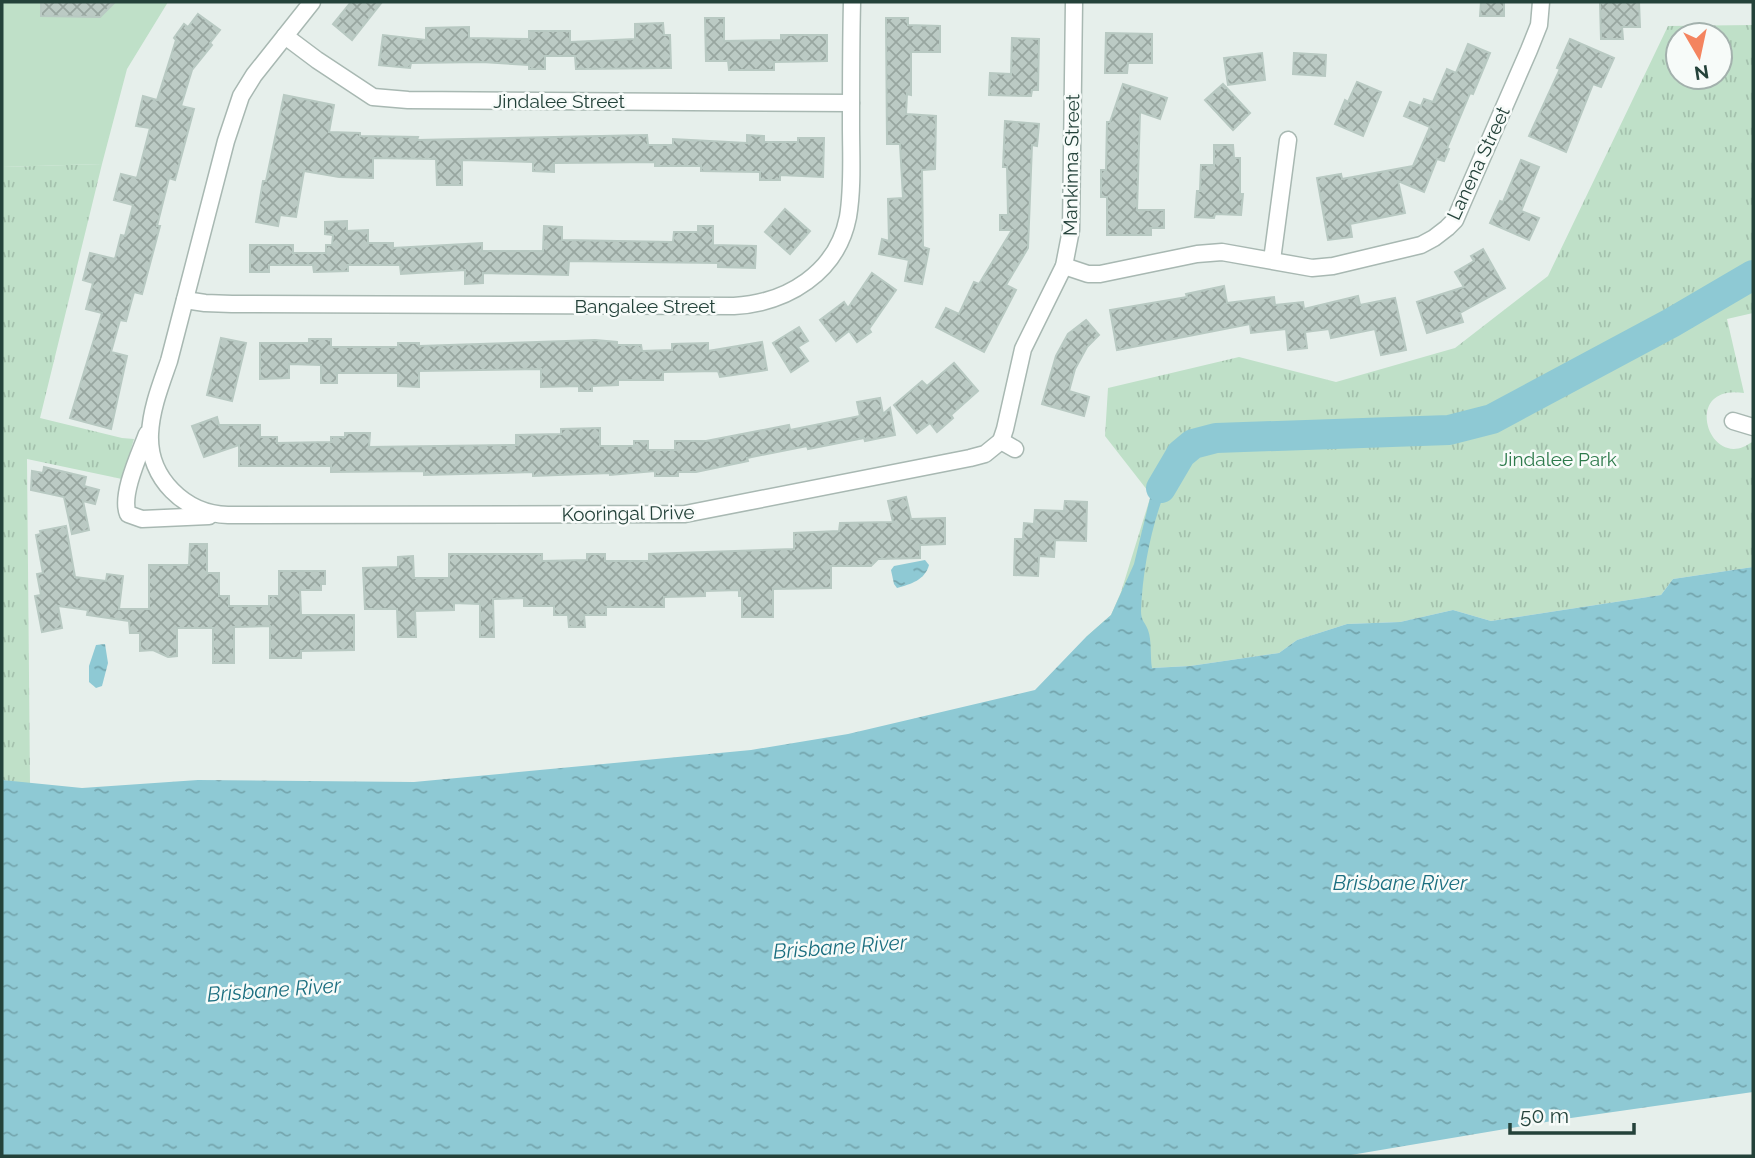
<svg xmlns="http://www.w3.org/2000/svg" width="1755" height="1158" font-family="Raleway,sans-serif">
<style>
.grass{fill:url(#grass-tufts);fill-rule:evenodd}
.pitch{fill:#bfe0c8}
.water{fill:url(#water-ripples)}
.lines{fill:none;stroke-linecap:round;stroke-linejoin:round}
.river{stroke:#8ec9d4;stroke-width:30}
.building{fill:url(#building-cross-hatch);stroke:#b8c9c2;stroke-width:2}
.minor-casing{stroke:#a8b8b2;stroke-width:19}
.minor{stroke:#fff;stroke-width:16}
.labels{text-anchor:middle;stroke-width:5;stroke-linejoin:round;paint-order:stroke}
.street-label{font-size:19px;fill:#24423a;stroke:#f7fbf9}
.park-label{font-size:19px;fill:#2d7a4b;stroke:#f7fbf9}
.water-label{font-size:21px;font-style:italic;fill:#1c6f80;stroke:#f7fbf9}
</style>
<defs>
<pattern id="grass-tufts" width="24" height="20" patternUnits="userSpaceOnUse" patternTransform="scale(1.75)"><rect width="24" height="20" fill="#bfe0c8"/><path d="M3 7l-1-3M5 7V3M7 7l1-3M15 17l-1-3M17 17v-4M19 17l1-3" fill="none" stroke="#a4c1ad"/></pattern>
<pattern id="water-ripples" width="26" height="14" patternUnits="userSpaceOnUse" patternTransform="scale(1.75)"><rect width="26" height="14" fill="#8ec9d4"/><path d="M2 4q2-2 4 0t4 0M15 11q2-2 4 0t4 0" fill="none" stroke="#74a5ad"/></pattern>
<pattern id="building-cross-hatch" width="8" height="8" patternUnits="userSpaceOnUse" patternTransform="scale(1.75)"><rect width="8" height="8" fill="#bbcac4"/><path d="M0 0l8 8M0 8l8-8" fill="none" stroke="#98a6a0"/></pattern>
</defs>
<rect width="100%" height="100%" fill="#e6efeb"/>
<!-- grass -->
<g class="grass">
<path d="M1753 25V313L1727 319 1744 393C1679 383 1710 476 1753 441V567L1673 579 1661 595 1491 621 1453 610 1400 622 1347 624 1297 640 1279 653 1190 666 1151 668 1086 637 1111 615 1121 592 1151 495 1105 436 1108 388 1239 357 1336 382 1455 348 1548 276 1668 26ZM1678 35H1720V77H1678Z"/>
<polygon points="102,164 40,418 122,438 134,439 122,479 27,459 30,784 2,780 2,167"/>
</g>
<!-- pitch -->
<polygon class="pitch" points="2,2 168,2 127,69 102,164 2,167"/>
<!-- water -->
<g class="water">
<path d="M1181 454C1157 502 1143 557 1141 611 1141 621 1145 622 1148 630 1152 641 1150 657 1152 668L1190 666 1279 653 1297 640 1347 624 1400 622 1453 610 1491 621 1661 595 1673 579 1753 567V1092L1564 1119 1345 1156H2V780L82 788 198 780 414 782 751 750 848 734 1035 690 1086 637 1111 615 1134 564 1151 494 1162 474Z"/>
<path d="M925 560 929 565C925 580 911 584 897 588L894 584 891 570 894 566Z"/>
<polygon points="105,644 108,663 102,686 96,688 89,682 89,666 96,645"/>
</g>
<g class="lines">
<!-- river -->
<polyline class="river" points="1161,488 1181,454 1193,444 1216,438 1449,430 1492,419 1671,323 1753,275"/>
</g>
<!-- building -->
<g class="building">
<polygon points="41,2 115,2 100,17 41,16"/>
<polygon points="351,2 382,2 352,40 333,24"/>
<polygon points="1481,2 1504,2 1504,16 1480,16"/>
<polygon points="1600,2 1639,2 1640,27 1622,27 1623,39 1601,39"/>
<polygon points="198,14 220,30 210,43 212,45 192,70 181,106 194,109 175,180 169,178 157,226 160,226 142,294 134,292 126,321 120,320 111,352 127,356 111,429 70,418 102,313 86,309 93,283 83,280 90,253 115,259 121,235 125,236 133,205 114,200 121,174 137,178 150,128 136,126 143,96 157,100 176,40 174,38 184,24 188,27"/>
<polygon points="705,18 724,18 724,41 781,40 781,35 827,35 827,61 774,62 774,70 729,70 728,61 706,61"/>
<polygon points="886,18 908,18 908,25 940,26 940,52 911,52 911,95 907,94 906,114 936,116 935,169 922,170 923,247 929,249 922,284 905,281 909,260 879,254 882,239 889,241 888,199 903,198 900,144 887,144"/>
<polygon points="663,23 664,35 670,35 671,68 576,69 575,56 545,56 545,69 529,69 529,65 482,62 411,63 410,68 379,65 383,35 426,40 426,28 469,27 469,38 529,39 529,31 570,31 570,42 635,39 635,24"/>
<polygon points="1106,33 1152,34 1152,63 1128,63 1127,73 1105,73"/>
<polygon points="1012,38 1039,39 1038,90 1032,90 1031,96 989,95 990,73 1011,74"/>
<polygon points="1570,39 1614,58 1601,87 1593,84 1566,152 1529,136 1560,69 1557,68"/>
<polygon points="1468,44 1490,53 1473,94 1470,93 1447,148 1449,149 1444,161 1437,159 1424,192 1398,181 1405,213 1350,224 1352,237 1328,240 1317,178 1341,174 1342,179 1413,166 1430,127 1404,116 1410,102 1421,106 1424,99 1433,102 1447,69 1456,73"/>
<polygon points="1262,53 1265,80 1228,85 1224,58"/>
<polygon points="1294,53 1326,55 1325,76 1293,74"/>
<polygon points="1357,82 1381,92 1363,136 1335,124 1345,100 1348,102"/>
<polygon points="1123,84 1167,98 1160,119 1140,112 1137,210 1164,210 1164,228 1151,228 1151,235 1107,235 1107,197 1101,197 1101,170 1106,170 1107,122 1110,122"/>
<polygon points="1223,84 1250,113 1233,130 1205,100"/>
<polygon points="284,95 334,105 329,132 360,133 360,136 418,137 417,140 647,135 648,145 673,145 673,139 747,143 747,135 764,136 764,142 798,142 798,138 824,138 823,177 780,175 780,180 760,180 760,172 701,171 701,166 655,166 655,162 554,163 554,172 533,171 533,162 462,160 462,185 437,185 436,159 373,158 373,178 339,177 304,171 296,217 280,215 278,226 256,222 263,181 266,181"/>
<polygon points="1005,121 1039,124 1037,146 1032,145 1028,248 1006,285 1016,290 984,352 936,327 946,308 959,314 974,282 979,284 1012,230 1000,230 1000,215 1008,215 1007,167 1003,167"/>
<polygon points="1214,145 1233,145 1234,158 1240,158 1240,194 1243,194 1241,215 1215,214 1214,218 1195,217 1197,191 1200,191 1201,165 1214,165"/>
<polygon points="1521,160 1539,167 1521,211 1539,218 1529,240 1490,223 1500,201 1503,202"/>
<polygon points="785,209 810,231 790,254 765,232"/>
<polygon points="347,221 347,231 368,230 368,243 393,243 393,248 482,243 482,251 543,251 544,226 562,227 562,240 673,242 674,232 698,232 698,226 713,226 713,245 756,246 755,268 718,267 718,263 569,261 568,275 483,273 483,283 465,284 465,270 401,274 400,265 348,265 348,271 314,272 313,265 269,265 269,272 250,272 250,245 293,245 293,253 326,253 326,245 332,245 333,235 325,234 325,222"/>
<polygon points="1483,249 1505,288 1460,313 1463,322 1427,333 1417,302 1464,287 1455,272 1474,261 1471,256"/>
<polygon points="872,273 896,290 869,329 871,332 857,342 849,331 836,341 820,320 844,302 848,308"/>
<polygon points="1224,286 1227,303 1274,297 1275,305 1303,302 1304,309 1358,296 1360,305 1395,298 1406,350 1381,355 1375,329 1331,338 1329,329 1305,332 1307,348 1288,350 1286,329 1251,333 1250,324 1117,350 1110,310 1187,297 1186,294"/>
<polygon points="1086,320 1099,335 1087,347 1075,369 1069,391 1089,397 1084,416 1042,404 1056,356 1068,334"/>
<polygon points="799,327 808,341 798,347 808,361 791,372 773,343"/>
<polygon points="221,338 246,343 232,401 207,395"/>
<polygon points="309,339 331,339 331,347 398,347 398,343 419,343 419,346 595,340 617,342 617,345 641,345 642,351 672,350 672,344 708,343 708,351 762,342 767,370 720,377 718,371 663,372 663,380 618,380 618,385 592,386 592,391 579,391 579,386 541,387 541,369 419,371 419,387 398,386 398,373 337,373 337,383 321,383 321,365 289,364 289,378 260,379 260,343 309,343"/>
<polygon points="954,363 978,391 951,415 953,418 937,432 930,423 917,433 894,405 922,381 927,386"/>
<polygon points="880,398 883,414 890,408 895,435 865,441 864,438 808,449 807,446 747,458 748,461 696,472 678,472 678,476 655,476 655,471 610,475 610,473 533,476 533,472 424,475 424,471 331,472 331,466 239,466 239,445 204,457 192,426 217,417 219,425 260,425 260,437 277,437 277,443 331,442 331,437 345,437 345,433 370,433 369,447 516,445 516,435 561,434 561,429 600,428 600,446 634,446 634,441 648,441 648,450 675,450 675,441 706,441 789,425 790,430 860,416 857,402"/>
<polygon points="44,467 86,477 84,486 99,490 95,504 83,501 89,530 72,534 64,497 31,490 32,471 43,473"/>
<polygon points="906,497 911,519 945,518 945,544 920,545 920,558 878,559 871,566 831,566 831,588 773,589 773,617 742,617 742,596 739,596 739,590 705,591 705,596 664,597 664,607 606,607 606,615 584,615 585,627 569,627 568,615 554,615 554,606 524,606 524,598 493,599 494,637 480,637 480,604 454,603 454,610 415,611 416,637 398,637 397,609 365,609 363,568 398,567 398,557 413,556 414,578 449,578 449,554 542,554 542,561 587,560 587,554 605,554 605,561 649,561 649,554 794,549 794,533 839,531 840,523 893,522 888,501"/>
<polygon points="1065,501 1087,502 1086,541 1055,540 1054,557 1039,556 1038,576 1014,575 1015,539 1023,539 1024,523 1034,524 1035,510 1064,511"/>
<polygon points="66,526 75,577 106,581 107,574 123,576 119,609 149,609 149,565 189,565 190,544 207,544 207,573 219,573 219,596 229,596 229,606 269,606 269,596 279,596 279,571 325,571 325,584 321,584 321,590 300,590 301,615 354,615 354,650 301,651 301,658 270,658 270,626 234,627 234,663 213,663 213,628 177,628 177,656 168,657 153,650 140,651 140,633 130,633 129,621 87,615 88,610 58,606 62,628 42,632 35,596 41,595 37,574 43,573 36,535 41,534 40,531"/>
</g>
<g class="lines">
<!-- minor casing -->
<g class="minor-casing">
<g id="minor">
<path d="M312 2 254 75 241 96 226 141 169 361C161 384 151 409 150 434 148 478 185 514 228 515L685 514 970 458 985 454 1001 441 1015 449"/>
<polyline points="285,36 317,60 373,97 408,100 851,103"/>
<polyline points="1272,260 1288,140"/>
<polyline points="1064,266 1088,274 1100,274 1197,254 1222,252 1312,268 1333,266 1421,245 1434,238 1447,228 1455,220 1461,206 1529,50 1539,25 1541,2"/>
<path d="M185 300 205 303 232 304 734 306C787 303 837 273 848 217 853 187 851 156 851 126 851 84 851 43 852 2"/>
<polyline points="1733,421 1753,427"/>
<path d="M147 434C140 453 120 495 128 514L142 519 209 516"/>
<polyline points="1001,441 1005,429 1023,349 1064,266 1071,230 1074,2"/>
</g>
</g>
<!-- minor -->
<use href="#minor" class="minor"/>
</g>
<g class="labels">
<!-- street labels -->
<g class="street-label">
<text x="559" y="108">Jindalee Street</text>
<text transform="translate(1478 163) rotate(-65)" y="7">Lanena Street</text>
<text transform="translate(1071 165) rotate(-89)" y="7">Mankinna Street</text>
<text x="645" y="313">Bangalee Street</text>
<text transform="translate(628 513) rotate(-1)" y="7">Kooringal Drive</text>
</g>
<!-- park labels -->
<g class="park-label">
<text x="1558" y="466">Jindalee Park</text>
</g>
<!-- water labels -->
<g class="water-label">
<text x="1400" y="890">Brisbane River</text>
<text transform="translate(840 947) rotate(-4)" y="7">Brisbane River</text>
<text transform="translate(274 990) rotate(-4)" y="7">Brisbane River</text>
</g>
</g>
<!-- border -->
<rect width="1755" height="1158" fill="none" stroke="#24423a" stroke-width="7"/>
<!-- north arrow -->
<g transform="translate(1699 56) rotate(171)"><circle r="33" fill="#f7fbf9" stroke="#a3b1ad" stroke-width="2"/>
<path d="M0-5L12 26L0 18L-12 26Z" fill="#f4845f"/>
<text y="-10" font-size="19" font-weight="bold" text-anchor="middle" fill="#24423a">N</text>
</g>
<!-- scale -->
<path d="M1510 1123v10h124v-10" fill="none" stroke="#24423a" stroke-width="3.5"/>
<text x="1520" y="1123" font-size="21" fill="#24423a" stroke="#f7fbf9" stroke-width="5" paint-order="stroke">50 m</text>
</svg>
